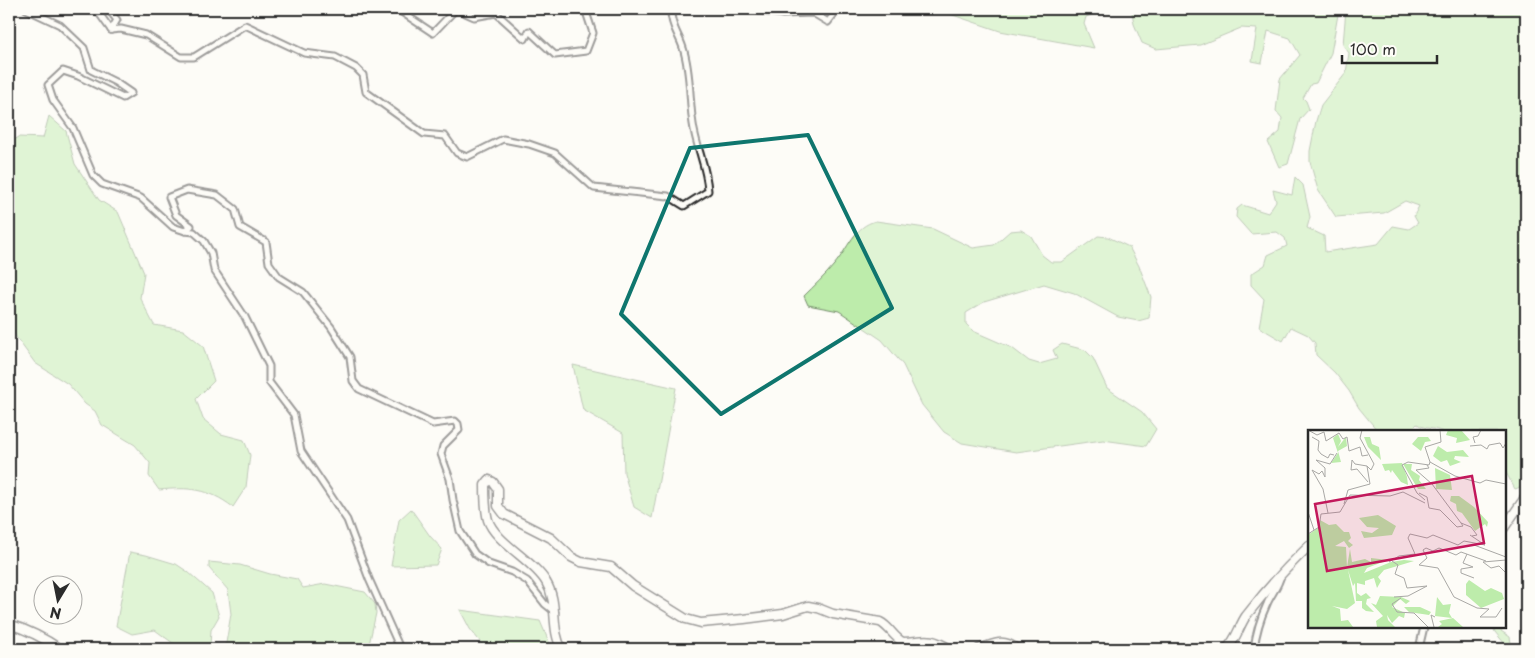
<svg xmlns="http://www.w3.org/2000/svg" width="1535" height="658" font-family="'Playpen Sans',sans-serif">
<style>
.green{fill:#bdecab;stroke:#748c6b}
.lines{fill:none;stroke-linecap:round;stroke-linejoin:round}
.street-casing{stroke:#2b2b2b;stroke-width:9}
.secondary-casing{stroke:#2b2b2b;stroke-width:11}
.street{stroke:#fdfcf7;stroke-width:5}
.secondary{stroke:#fdfcf7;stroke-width:8}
.marked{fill:none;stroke:#0f766e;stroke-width:4;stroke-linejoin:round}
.inset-road{fill:none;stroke:#a9a8a5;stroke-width:1}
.view{fill:#c2185b;fill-opacity:0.15;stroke:#c2185b;stroke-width:2.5}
.inset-edge{fill:none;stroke:#2b2b2b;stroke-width:2.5}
</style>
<rect width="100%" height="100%" fill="#fdfcf7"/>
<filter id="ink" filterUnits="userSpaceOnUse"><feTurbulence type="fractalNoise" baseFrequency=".02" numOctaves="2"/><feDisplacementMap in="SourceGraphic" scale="10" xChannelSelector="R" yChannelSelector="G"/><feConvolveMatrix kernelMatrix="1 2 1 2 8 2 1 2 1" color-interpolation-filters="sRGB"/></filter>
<g filter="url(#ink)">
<!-- green -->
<g class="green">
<polygon points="942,9 1106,9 1086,17 1084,24 1094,48 1000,31 944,12"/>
<polygon points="1112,9 1339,9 1331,53 1316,83 1311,84 1303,98 1306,101 1309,109 1300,119 1288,164 1279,167 1268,142 1280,132 1282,118 1276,111 1280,79 1300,55 1290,38 1268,31 1262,63 1252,61 1257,29 1241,28 1200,45 1156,49 1142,43 1134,24 1132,12"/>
<path d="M1346 9H1526V485L1515 489 1504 469V432H1443C1433 427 1427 430 1417 424L1409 432 1377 430 1359 408 1349 391 1335 373 1316 355 1315 343 1308 335 1291 327 1283 341 1259 327 1264 299 1251 285V274L1265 265 1268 255 1287 246 1285 238 1277 232 1251 234 1236 217 1237 209 1242 205 1268 213 1276 201 1273 190 1292 195 1295 177 1303 185 1310 217 1307 228 1324 236 1325 252 1378 244 1393 226 1409 229 1418 223 1414 216 1419 206 1405 201 1384 213 1336 217 1318 190 1310 162V151L1316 121 1321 105 1346 73 1349 53 1343 45Z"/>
<path d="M49 116 66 131 75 164 99 200 118 212 144 273 140 298 154 325 183 330 203 346 214 381 196 399 203 419 221 434 244 440 250 455 246 487 233 507C208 488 189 487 159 490L149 476 150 463 135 445 102 425 95 411 85 404 68 384 35 363 16 337 9 319V143L19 137 43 138Z"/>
<path d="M876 221 933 229 973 248 994 245 1010 231 1021 230 1031 236 1042 255 1051 262H1062L1098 236 1108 237 1129 247 1139 266 1151 297 1149 318 1138 321 1118 317 1074 293 1044 284 984 302 966 313V324L973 331 1012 348 1029 361 1039 364 1057 359 1053 350 1062 344 1085 350 1093 358 1107 388 1142 412 1156 429 1146 446 1103 440 1016 452 962 443 944 432 922 405 903 365 882 340 839 311 808 305 804 296C814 286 825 276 834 265 848 249 854 226 876 221Z"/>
<polygon points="573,365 676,388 652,518 634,507 624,473 623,433 583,410"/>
<polygon points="411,509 430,536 442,549 436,565 391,566 399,520"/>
<polygon points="130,552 146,555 176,564 188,572 212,593 219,616 211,630 210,645 206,649 181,649 155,630 132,634 116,626"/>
<polygon points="209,562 240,565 270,574 297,579 303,588 325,584 365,592 375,604 376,613 368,649 225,649 231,614 228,590 209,568"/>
<polygon points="460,610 540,621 552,649 486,649 470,629"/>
<polygon points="1493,627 1502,627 1501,631 1510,637 1512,649 1509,649 1495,632"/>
</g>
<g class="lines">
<!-- street casing -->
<g class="street-casing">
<g id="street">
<polyline points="26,9 60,25 84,48 91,70 115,82 131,93 123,98 78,76 63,71 48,85 53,100 73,128 93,175 102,184 141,198 173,227 185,231 191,226 176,215 169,197 187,190 217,195 235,209 240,227 266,242 269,263 279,277 303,292 331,327 350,357 353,381 359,389 433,424 455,421 458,424 459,430 443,446 441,454 450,479 453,500 460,531 475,554 489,564 512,572 527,581 545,604 555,612"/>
<polyline points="96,9 111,30"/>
<polyline points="108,9 117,20 111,30"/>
<polyline points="397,9 433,33 456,9 474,17 496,13 525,39 529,31 555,55 586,51 593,33 585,9"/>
<polyline points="745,9 783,14 813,13 828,22 838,9"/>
<path d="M111 30 121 29 146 35 181 57H194L245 25 304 53 335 57 356 68 363 75 366 92 424 134 445 136 457 153 467 157 503 139 529 144 555 153 594 188 668 196 684 206 708 191C707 167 696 147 693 124 689 99 691 72 683 48 679 35 671 26 671 12L684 9"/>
<polyline points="185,231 194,232 204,241 211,253 214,270 245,317 269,366 269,382 294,415 301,451 347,520 369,579 399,646 403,649"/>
<path d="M1254 649C1256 633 1260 619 1267 604 1271 594 1279 586 1281 575"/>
<polyline points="1423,649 1420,644 1424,627"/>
</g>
</g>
<!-- secondary casing -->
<g class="secondary-casing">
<g id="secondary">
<polyline points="1504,528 1526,496"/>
<path d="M9 624C28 630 44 638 60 649"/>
<path d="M562 649C550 629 559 603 546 582 534 561 495 542 488 520 485 509 485 496 485 485L489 480 493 482 498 489V506L504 514 551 538 571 557 581 562 611 567 633 586 686 619 701 623 744 619 783 614 808 606 818 608 833 614 880 622C890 627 893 637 903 642 926 641 928 636 950 649"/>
<path d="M979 649C995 644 1002 638 1017 649"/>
<polyline points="1154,649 1160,649"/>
<path d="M1226 649C1236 641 1239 626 1246 616 1265 591 1286 568 1309 546"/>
</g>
</g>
<!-- street -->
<use href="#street" class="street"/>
<!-- secondary -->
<use href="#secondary" class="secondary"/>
</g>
</g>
<!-- marked area -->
<path d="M0 0H1535V658H0ZM808 135 892 308 721 414 621 314 690 148Z" fill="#fdfcf7" fill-opacity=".55" fill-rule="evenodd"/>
<path class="marked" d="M808 135 892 308 721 414 621 314 690 148Z"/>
<!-- overview -->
<g transform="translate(1308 430)">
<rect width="198" height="198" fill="#fdfcf7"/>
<path d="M140 0H153L162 10 148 13 149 8 138 5ZM30 4 33 11 30 17 38 7 39 16 30 21 33 32 23 33 30 23 25 8ZM56 7H62L64 14 71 17 73 30 60 17ZM110 7H120L123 11 117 12 113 21 104 14ZM130 16 139 22 155 20 161 27 147 26 146 29 153 32 142 36 139 30 133 32 125 26ZM94 33 99 47 100 55 93 52 84 40 83 43 81 40 77 41 74 34ZM95 34H104L103 40 112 46 111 50 118 59H110ZM127 38 142 45 144 60 128 59ZM143 66H151L166 77 180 92 179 97 177 94 167 101 154 83 149 81 148 74 142 71ZM70 85 88 96 84 105 56 108 53 101 64 103 71 98 59 97 51 88ZM12 90 21 95 28 94 36 102H41L43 108 40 111 45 115 41 118 36 111 27 116 38 117 39 137 42 119 44 132 57 129 63 132V128L80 130 59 138 56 143 83 132 96 130 106 131 76 140 70 147 73 151 69 158 66 148 57 151V155L49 153V163L53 166 58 163 63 168 59 169 58 174 66 182 58 181 54 178V171H48L47 153 45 156 40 140 47 173 39 179 24 176 32 179 33 191 40 190 45 197H0V105L11 97ZM161 150 177 161 183 158 194 163 196 169 173 178 158 165V154ZM72 166 93 167 102 171 98 174 92 169 84 177 97 183 96 188 91 186 84 193 79 185 80 190 87 197H69L68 191 75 186 63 173 68 175ZM129 167 135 175 143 174 141 183 144 188 127 186ZM96 177H112L123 182 121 185 101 182ZM145 188 155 197H130L134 194 131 191Z" fill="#bdecab"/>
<path class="inset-road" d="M0 0 9 5 16 2 18 11 31 3 35 9 39 7 41 21 52 17 54 26 60 25M132 0 133 12 117 17 122 32 147 46 172 53 178 50 198 54M4 7 11 11 10 20 13 24 20 28 22 24 26 25M167 13 165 7 170 6 173 0M162 16 173 15 179 19 181 15 192 13 195 18 198 13M119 35 121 38 108 40 124 54 153 93M59 36 47 34 44 30 43 40 49 39 60 52M111 63 119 67 121 78 132 80 149 97 155 96 153 93 163 97 169 105 164 106M117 70 109 63 94 35 100 32 121 35 122 32M36 74 40 60 62 54 59 36 63 40 66 34 52 8 54 0M0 82 6 100M20 83 15 59 4 40 11 44 14 41 17 47V38L8 30 22 34 29 23M0 104 11 97 13 84 32 82 42 65 82 66 95 62 117 73M166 115 198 127M159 124 155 133 165 137 153 139V143L166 148M198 130 175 132 183 138 191 136 198 143M84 131 90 135 87 144 96 148 99 158 119 156 100 166 86 167M178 131 153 122 148 125 131 118 125 121 118 118 115 120 119 128 111 135 130 138 146 167 169 178 181 179 172 187H188L194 178M81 132 91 126 107 124 100 108 102 104 119 108 125 105 150 115 156 111 177 115 162 105M93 168 84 174 89 182 106 183 120 197M126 197 123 185 127 187"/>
<path class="view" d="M164 46 176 113 19 141 7 74Z"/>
<rect width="198" height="198" class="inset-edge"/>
</g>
<!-- margin -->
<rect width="1535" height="658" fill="none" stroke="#fdfcf7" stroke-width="30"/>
<rect x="15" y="15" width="1505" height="628" fill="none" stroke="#2b2b2b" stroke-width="2" filter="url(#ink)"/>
<!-- north arrow -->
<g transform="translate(58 600) rotate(190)"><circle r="24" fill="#fdfcf7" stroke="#a9a8a5"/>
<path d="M0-4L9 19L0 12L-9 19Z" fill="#2b2b2b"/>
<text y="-8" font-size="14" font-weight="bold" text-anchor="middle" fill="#2b2b2b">N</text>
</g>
<!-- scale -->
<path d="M1342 55v8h95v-8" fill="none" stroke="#2b2b2b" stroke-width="2.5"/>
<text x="1350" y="55" font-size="15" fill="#2b2b2b" stroke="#fdfcf7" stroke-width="4" paint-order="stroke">100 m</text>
</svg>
